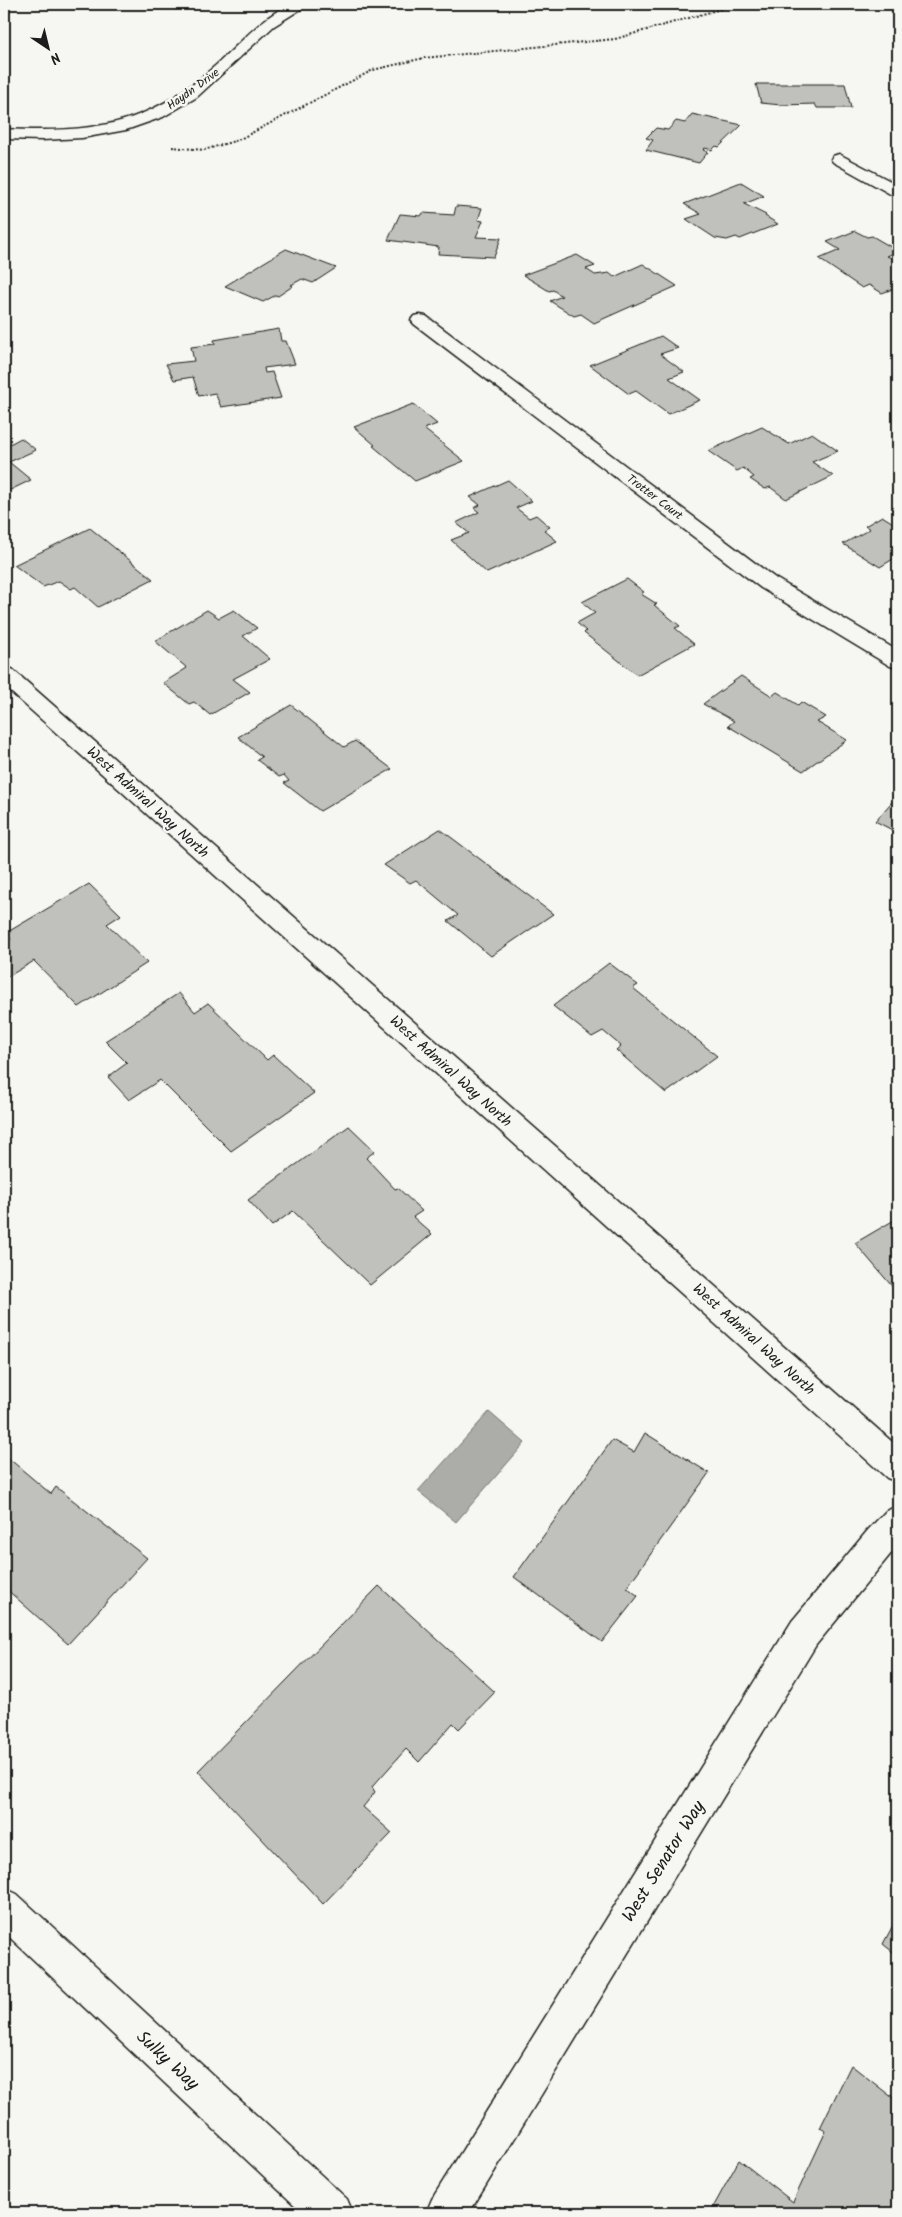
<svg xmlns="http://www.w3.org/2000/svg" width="902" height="2217" font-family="Kalam,sans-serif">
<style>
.water{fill:#acaca9;stroke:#727271}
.building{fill:#c0c0bd;stroke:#1c1c1c}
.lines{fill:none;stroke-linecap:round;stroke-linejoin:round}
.street-casing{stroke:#1c1c1c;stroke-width:3}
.path{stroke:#1c1c1c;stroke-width:2;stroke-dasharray:2 2;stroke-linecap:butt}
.street{fill:#f6f6f2;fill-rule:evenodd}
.labels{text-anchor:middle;stroke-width:5;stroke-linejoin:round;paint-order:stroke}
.far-street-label{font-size:12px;fill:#1c1c1c;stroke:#f6f6f2}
.street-label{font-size:15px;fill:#1c1c1c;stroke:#f6f6f2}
.near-street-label{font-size:18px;fill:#1c1c1c;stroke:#f6f6f2}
</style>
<rect width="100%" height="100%" fill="#f6f6f2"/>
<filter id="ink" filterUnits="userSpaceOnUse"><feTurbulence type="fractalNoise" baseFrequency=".02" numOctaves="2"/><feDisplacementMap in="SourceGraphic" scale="10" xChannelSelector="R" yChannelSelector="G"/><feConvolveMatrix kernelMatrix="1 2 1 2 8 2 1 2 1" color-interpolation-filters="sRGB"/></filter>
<g filter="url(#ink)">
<!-- water -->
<polygon class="water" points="489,1412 525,1443 456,1522 418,1491"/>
<!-- building -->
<g class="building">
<polygon points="756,84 845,84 851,108 817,108 815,104 781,105 761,103"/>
<polygon points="692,114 742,125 719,147 716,146 712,150 705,148 703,150 708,152 699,163 646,150 653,140 646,138 656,128 668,130 676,121 685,123"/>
<polygon points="741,182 764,196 744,204 766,215 765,216 778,224 740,239 736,237 727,240 715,238 686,219 701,214 684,204"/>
<polygon points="456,206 482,208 478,220 483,221 476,237 501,238 494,257 438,254 439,247 388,240 400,214 421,216 423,213 454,215"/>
<polygon points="855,231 867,237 872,236 898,251 887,256 898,261 898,287 882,293 869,285 862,288 819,259 840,250 827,242"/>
<polygon points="286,249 336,268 313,283 302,279 291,285 293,286 278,296 276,295 263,302 225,286"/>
<polygon points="577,255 595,266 586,269 595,275 609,273 614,277 643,264 677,286 594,323 581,314 574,316 550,301 562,296 553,290 549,291 523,275"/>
<polygon points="279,329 281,341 286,341 295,364 264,368 265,373 272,372 281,398 221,407 215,393 199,396 193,377 174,380 166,364 194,361 191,347 215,344 214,340"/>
<polygon points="661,336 678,348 660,354 684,372 669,378 700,400 668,414 636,391 629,394 590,365"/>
<polygon points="413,404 437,424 424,429 464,461 415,481 373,446 375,445 354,427"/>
<polygon points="762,427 789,444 812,433 838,451 812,462 833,476 786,499 770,487 765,489 750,479 754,477 743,468 737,471 708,451"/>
<polygon points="21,438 36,450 9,462 31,480 4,493 4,447"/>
<polygon points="508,480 532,501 516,508 529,518 536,515 550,527 544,530 557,541 487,573 451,540 469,533 456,523 479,512 474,508 480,505 470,497"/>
<polygon points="882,516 898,526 898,556 880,567 843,544 870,529 865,526"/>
<polygon points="90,528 153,579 98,607 75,587 71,589 59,581 43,587 14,565"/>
<polygon points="627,579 644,592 641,594 657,604 654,605 680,626 675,628 694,644 637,675 584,633 586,631 577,623 595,613 582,602"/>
<polygon points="207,610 219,618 234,610 257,628 243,636 270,659 233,679 250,692 210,715 194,702 189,704 163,683 187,668 155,641"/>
<polygon points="741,676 772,696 777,692 798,705 801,702 826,717 817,722 847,740 803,771 728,726 734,721 703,704"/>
<polygon points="291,705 344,747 355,741 392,769 320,811 284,783 289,781 284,775 279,777 257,760 262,757 238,737"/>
<polygon points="898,795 898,833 875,821"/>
<polygon points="440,829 553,914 491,956 448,921 458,915 416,880 410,883 384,865"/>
<polygon points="89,884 121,915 107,924 147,963 79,1007 34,961 4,979 4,943 11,939 6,933"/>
<polygon points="609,963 638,985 633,988 717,1056 666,1093 616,1050 621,1046 603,1031 592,1037 553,1006"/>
<polygon points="179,993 195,1012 208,1003 267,1060 273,1055 314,1093 231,1151 160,1080 129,1100 108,1077 127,1063 105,1041"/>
<polygon points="349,1126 375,1151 366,1158 395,1189 398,1188 422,1211 413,1217 432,1234 370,1285 293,1211 272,1226 248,1200"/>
<polygon points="898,1213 898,1291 897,1292 855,1243 896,1219 893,1216"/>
<polygon points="645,1433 709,1473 627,1587 638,1596 602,1642 514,1577 612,1440 634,1452"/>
<polygon points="7,1457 51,1494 56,1487 147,1558 68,1644 4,1587 4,1461"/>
<polygon points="379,1586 495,1692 459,1729 453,1723 419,1762 406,1749 372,1787 375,1792 363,1807 392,1833 323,1904 198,1771"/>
<polygon points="898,1916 898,1956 883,1944"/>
<polygon points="851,2065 898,2102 898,2213 710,2213 739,2160 793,2202 826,2131 820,2128"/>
</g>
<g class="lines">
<!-- street casing -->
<g class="street-casing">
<g id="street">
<path d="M291 4H309L274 26 197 97 163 117 126 130 82 138 42 140 4 139V129C92 133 147 127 215 66 239 45 261 17 291 4Z"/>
<polygon points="839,154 898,185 898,197 892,195 833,162 831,159 833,156"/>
<polygon points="420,315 426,316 775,578 898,651 898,668 890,666 761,588 414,324 411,320 414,316"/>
<polygon points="4,667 12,669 898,1447 898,1482 887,1478 4,686"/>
<polygon points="898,1506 898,1545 816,1645 469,2213 426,2213 432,2199 792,1621 868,1530 886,1511"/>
<polygon points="4,1888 17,1894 347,2199 353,2213 303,2213 4,1932"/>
</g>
</g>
<!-- path -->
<polyline class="path" points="172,147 204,150 238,140 373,70 424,58 615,39 738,4"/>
<!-- street -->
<use href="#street" class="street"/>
</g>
</g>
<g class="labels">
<!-- far-street labels -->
<g class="far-street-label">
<text transform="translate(193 89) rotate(-36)" y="4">Haydn Drive</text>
<text transform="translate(655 497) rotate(37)" y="4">Trotter Court</text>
</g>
<!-- street labels -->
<g class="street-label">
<text transform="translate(148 802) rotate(42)" y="5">West Admiral Way North</text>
<text transform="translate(451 1071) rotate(42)" y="5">West Admiral Way North</text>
<text transform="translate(754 1339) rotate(42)" y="5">West Admiral Way North</text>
</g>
<!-- near-street labels -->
<g class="near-street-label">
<text transform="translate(663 1861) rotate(-58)" y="6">West Senator Way</text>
<text transform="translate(168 2060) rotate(43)" y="6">Sulky Way</text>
</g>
</g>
<!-- margin -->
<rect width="902" height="2217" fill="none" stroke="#f6f6f2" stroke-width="20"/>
<rect x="10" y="10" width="882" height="2197" fill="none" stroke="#1c1c1c" stroke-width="2" filter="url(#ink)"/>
<!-- north arrow -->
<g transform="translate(48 48) rotate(145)" stroke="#f6f6f2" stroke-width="4" paint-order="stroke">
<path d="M0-4L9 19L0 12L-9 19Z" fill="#1c1c1c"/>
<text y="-8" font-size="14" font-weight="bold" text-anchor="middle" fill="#1c1c1c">N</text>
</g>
</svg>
